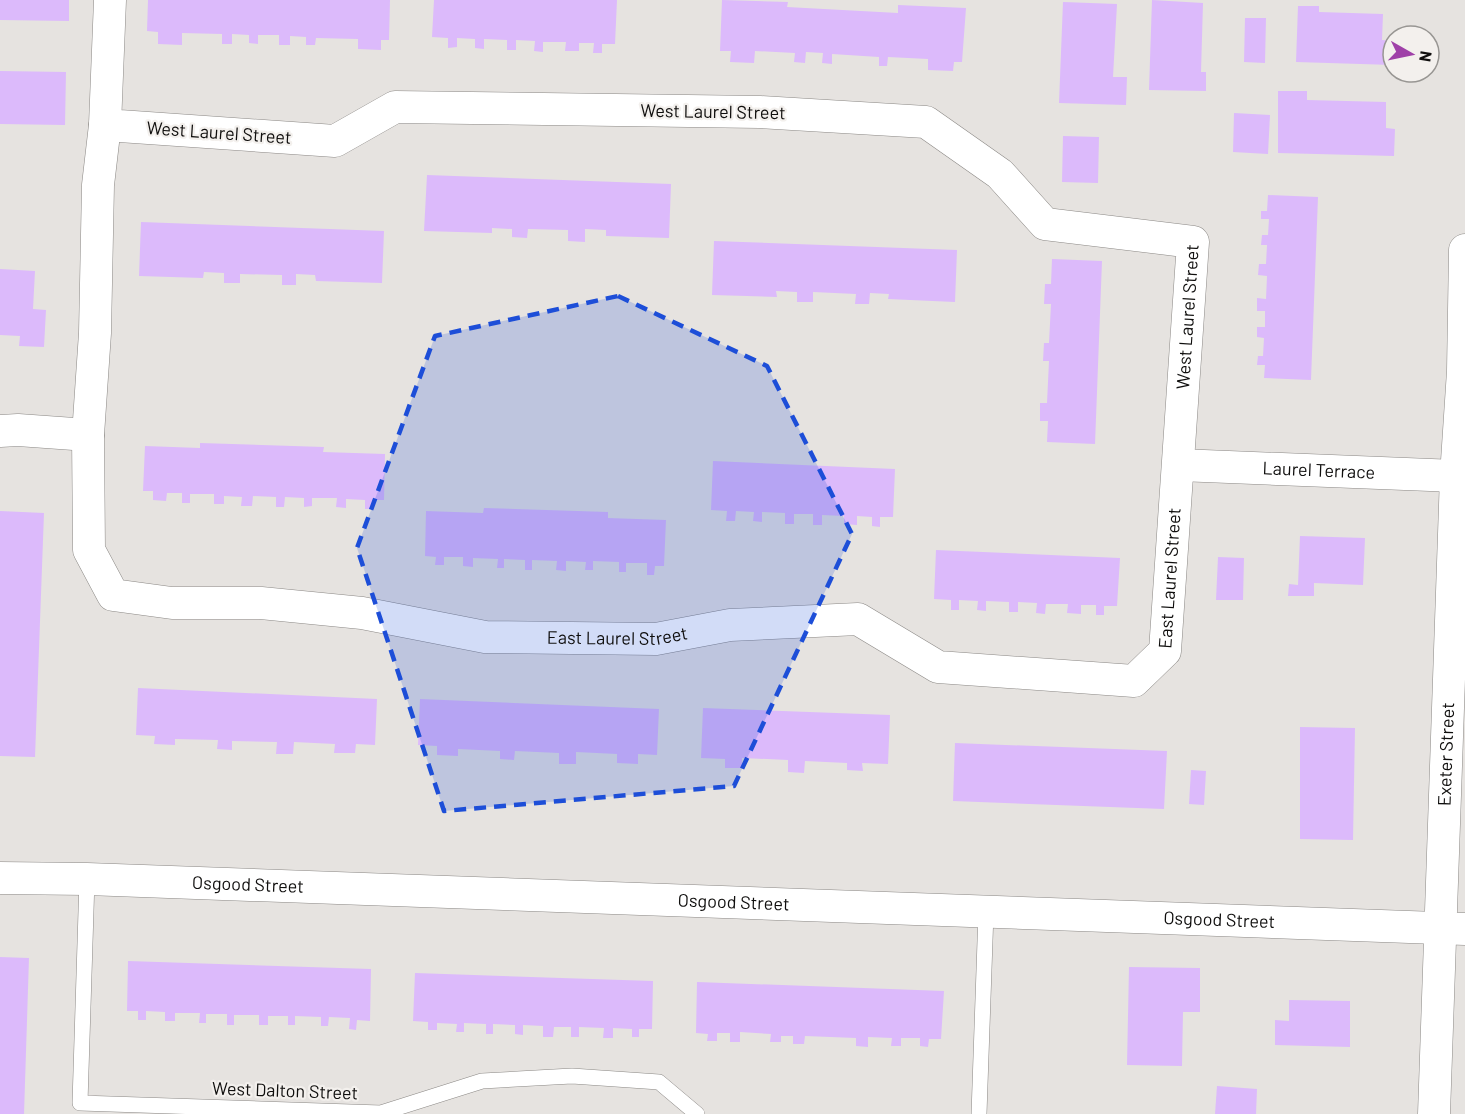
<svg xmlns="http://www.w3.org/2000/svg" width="1465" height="1114" font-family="Barlow,sans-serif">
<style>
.building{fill:#dcbafb}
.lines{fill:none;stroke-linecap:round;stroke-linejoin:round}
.service-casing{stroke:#8b8885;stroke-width:16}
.minor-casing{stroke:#8b8885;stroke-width:33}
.service{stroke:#fff;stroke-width:15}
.minor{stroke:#fff;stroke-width:32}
.marked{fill:#1d4ed8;fill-opacity:0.2;stroke:#1d4ed8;stroke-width:4.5;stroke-dasharray:12 8;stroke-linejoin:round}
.labels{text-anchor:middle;stroke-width:4.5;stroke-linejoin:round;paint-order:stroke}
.street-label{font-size:18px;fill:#0f0e0d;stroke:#f3f0ed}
</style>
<rect width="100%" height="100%" fill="#e6e3e0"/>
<!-- building -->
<g class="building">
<polygon points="0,0 69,0 69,21 0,20"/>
<polygon points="148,0 390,0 389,40 381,40 381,50 358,49 358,39 316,38 315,45 306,45 306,37 290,36 290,45 279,45 279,35 258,35 258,44 249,43 249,35 232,34 232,44 222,44 222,34 182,33 182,45 158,44 158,32 147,31"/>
<polygon points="434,0 617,0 615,44 602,44 602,53 593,53 594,43 579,43 579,51 565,51 566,42 543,42 543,52 534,51 535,41 516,40 516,50 507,50 507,40 484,39 484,49 475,48 475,39 457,38 457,47 448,48 448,38 432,37"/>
<polygon points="722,0 788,2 787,7 898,13 898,5 966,8 962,62 954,62 953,71 928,70 928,59 888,57 887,66 879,66 879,57 832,54 832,64 822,63 823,53 806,52 805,63 794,62 795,53 755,51 754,63 730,62 731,51 720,51"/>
<polygon points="1152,0 1203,3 1201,72 1206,72 1206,91 1149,90"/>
<polygon points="1063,2 1117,4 1113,77 1127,77 1126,105 1059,103"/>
<polygon points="1298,6 1319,6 1319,12 1383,14 1382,40 1393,41 1393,65 1296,62"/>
<polygon points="1245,18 1266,18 1265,63 1244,62"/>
<polygon points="0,71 66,72 65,125 0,124"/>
<polygon points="1278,91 1307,91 1307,100 1386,102 1386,128 1395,129 1394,156 1278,153"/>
<polygon points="1234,113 1270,115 1268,154 1233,152"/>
<polygon points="1063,136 1099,137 1098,183 1062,182"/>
<polygon points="427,175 671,184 669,238 606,236 606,230 585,229 585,242 568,241 568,230 528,229 527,238 512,237 512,229 492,228 492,233 424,231"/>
<polygon points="1268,195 1318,197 1311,380 1264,378 1265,365 1257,365 1258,356 1263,356 1264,338 1257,337 1257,327 1265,327 1265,311 1257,311 1257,298 1266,299 1267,276 1258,275 1259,264 1266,264 1267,245 1261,245 1262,235 1268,235 1269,219 1261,219 1261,211 1267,211"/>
<polygon points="141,222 384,231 382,283 316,281 315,275 296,274 296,285 282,285 282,275 240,274 240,283 224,283 224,273 204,272 203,278 139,276"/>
<polygon points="714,241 957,250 955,302 888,299 889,294 870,293 869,304 855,304 856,294 813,292 813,302 797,302 797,292 776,291 777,297 712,295"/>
<polygon points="1052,259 1102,261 1095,444 1047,442 1048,421 1040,421 1040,403 1047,403 1049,361 1043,361 1044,343 1049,343 1051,304 1044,304 1045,284 1051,284"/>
<polygon points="0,269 35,271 33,309 46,310 44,347 19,346 20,336 0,335"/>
<polygon points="200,443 324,447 323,452 385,454 384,500 374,500 374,509 365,509 365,500 346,499 346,508 336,507 337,498 312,498 312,506 304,507 304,498 285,497 284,507 276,507 276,497 253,496 252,506 241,506 242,497 224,496 224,504 214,504 214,494 190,494 190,503 182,503 182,493 167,493 166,501 153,500 153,491 143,491 145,446 200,448"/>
<polygon points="713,461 895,469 893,517 880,517 880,527 872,526 872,517 857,516 857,525 844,524 844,516 822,515 822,525 813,525 813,514 794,514 794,524 785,524 785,513 762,512 762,522 753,521 754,512 736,511 735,521 726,521 727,511 711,510"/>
<polygon points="484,508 608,512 608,518 666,520 664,566 655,566 654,575 647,575 647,563 626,563 626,572 619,572 619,562 593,561 593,570 585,570 586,562 566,561 566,571 556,570 557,561 532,560 532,570 525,570 525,560 504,559 504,568 497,568 498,559 473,558 473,567 463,566 463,557 444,557 444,565 435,565 436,557 425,556 426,511 483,513"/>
<polygon points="0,511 44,513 35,757 0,756"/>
<polygon points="1300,536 1365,538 1363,585 1314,583 1314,596 1288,596 1289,584 1298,585"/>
<polygon points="936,550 1120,558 1117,606 1104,606 1104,615 1096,615 1096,605 1081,605 1081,614 1067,613 1068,604 1046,604 1045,614 1036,613 1037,603 1018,602 1018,612 1009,612 1009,602 986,601 986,611 977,610 978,601 959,600 959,610 951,610 951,600 934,599"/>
<polygon points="1218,557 1244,558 1243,600 1216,600"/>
<polygon points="138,688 377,699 375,745 356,744 355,753 334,753 335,744 294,742 293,754 276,754 277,742 232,741 232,750 217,749 218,740 175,739 175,745 154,744 155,736 136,735"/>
<polygon points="420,699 659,709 657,755 638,754 638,764 617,763 617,754 576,752 576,764 559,764 559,753 515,751 514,760 500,759 500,751 458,749 458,756 437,755 437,746 418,745"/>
<polygon points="703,708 890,715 888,764 862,763 863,771 847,770 847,763 805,761 804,773 788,772 788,760 742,758 742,768 725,768 725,759 701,758"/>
<polygon points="1300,727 1355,728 1353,840 1300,839"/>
<polygon points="955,743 1167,751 1164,809 953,801"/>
<polygon points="1191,770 1206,771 1204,805 1189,804"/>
<polygon points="0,957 29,958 24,1114 0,1114"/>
<polygon points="128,961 371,969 370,1021 357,1020 356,1030 349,1029 350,1018 329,1017 328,1026 321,1026 321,1017 295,1016 295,1025 288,1025 288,1016 268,1016 268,1025 259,1025 259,1015 234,1015 234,1025 227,1025 227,1014 206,1014 206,1023 199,1023 200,1013 175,1013 175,1021 165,1021 165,1012 146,1011 146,1020 138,1020 138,1011 127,1011"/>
<polygon points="1129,967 1200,968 1200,1012 1183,1012 1182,1066 1127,1065"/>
<polygon points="415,973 653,981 652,1029 639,1029 639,1037 632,1037 632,1029 613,1028 613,1038 603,1038 604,1028 579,1027 579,1037 571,1037 571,1027 554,1027 553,1037 543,1037 543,1026 523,1025 523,1035 515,1034 515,1025 493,1024 493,1034 486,1034 486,1024 464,1023 464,1032 456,1032 457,1024 437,1023 437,1030 428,1030 428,1022 413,1021"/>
<polygon points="697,982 944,991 941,1039 929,1039 928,1047 920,1046 920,1038 901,1038 901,1046 891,1046 892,1038 868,1037 868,1047 856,1046 856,1038 805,1036 804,1044 793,1044 793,1036 781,1036 781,1042 770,1042 771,1034 740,1032 740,1042 730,1042 730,1033 717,1033 717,1041 707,1041 708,1034 696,1033"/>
<polygon points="1289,1000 1350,1001 1350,1047 1275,1045 1275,1020 1289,1021"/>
<polygon points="1217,1086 1257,1089 1256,1114 1215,1114"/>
</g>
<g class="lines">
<!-- service casing -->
<g class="service-casing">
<g id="service">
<polyline points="87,879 80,1103 381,1113 482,1081 572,1076 659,1082 697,1114"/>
<polyline points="979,1114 986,912"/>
</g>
</g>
<!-- minor casing -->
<g class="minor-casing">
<g id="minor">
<path id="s1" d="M0 431 18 430 88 435 89 550 113 595 172 603H261L362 613 485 637 656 639 730 625 858 619 938 667 1134 681 1165 651 1193 242 1045 224 1000 174 926 122 760 112 395 107 335 141 105 125 110 0"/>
<polyline points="88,435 95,333 98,185 105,125"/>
<path id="s2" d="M1179 465 1456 476"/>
<path id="s3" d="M0 878 87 879 1465 929"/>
<path id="s4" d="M1434 1114 1456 476 1463 371 1465 250"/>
</g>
</g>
<!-- service -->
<use href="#service" class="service"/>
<!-- minor -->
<use href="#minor" class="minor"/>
</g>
<!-- marked area -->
<path class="marked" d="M618 296 767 366 852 534 734 786 444 811 357 548 435 336Z"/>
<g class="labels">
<!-- street labels -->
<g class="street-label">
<text transform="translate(713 112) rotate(1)" y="6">West Laurel Street</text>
<text transform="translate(219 133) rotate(4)" y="6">West Laurel Street</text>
<text dy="6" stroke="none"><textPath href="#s1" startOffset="1672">West Laurel Street</textPath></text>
<text dy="6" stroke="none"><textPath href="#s2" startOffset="140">Laurel Terrace</textPath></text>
<text dy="6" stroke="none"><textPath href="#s1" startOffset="1410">East Laurel Street</textPath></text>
<text dy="6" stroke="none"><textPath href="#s1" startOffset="762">East Laurel Street</textPath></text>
<text dy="6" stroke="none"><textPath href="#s4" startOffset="360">Exeter Street</textPath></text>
<text dy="6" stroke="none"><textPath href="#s3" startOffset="248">Osgood Street</textPath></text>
<text dy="6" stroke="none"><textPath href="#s3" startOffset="734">Osgood Street</textPath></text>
<text dy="6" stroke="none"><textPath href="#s3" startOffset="1220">Osgood Street</textPath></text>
<text transform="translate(285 1091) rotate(2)" y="6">West Dalton Street</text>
</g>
</g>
<!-- north arrow -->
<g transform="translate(1411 54) rotate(99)"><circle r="28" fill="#f3f0ed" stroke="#989693" stroke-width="1.5"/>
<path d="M0-4.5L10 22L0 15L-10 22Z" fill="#9f40a8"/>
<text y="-9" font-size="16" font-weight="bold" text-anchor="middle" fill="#0f0e0d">N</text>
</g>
</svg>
